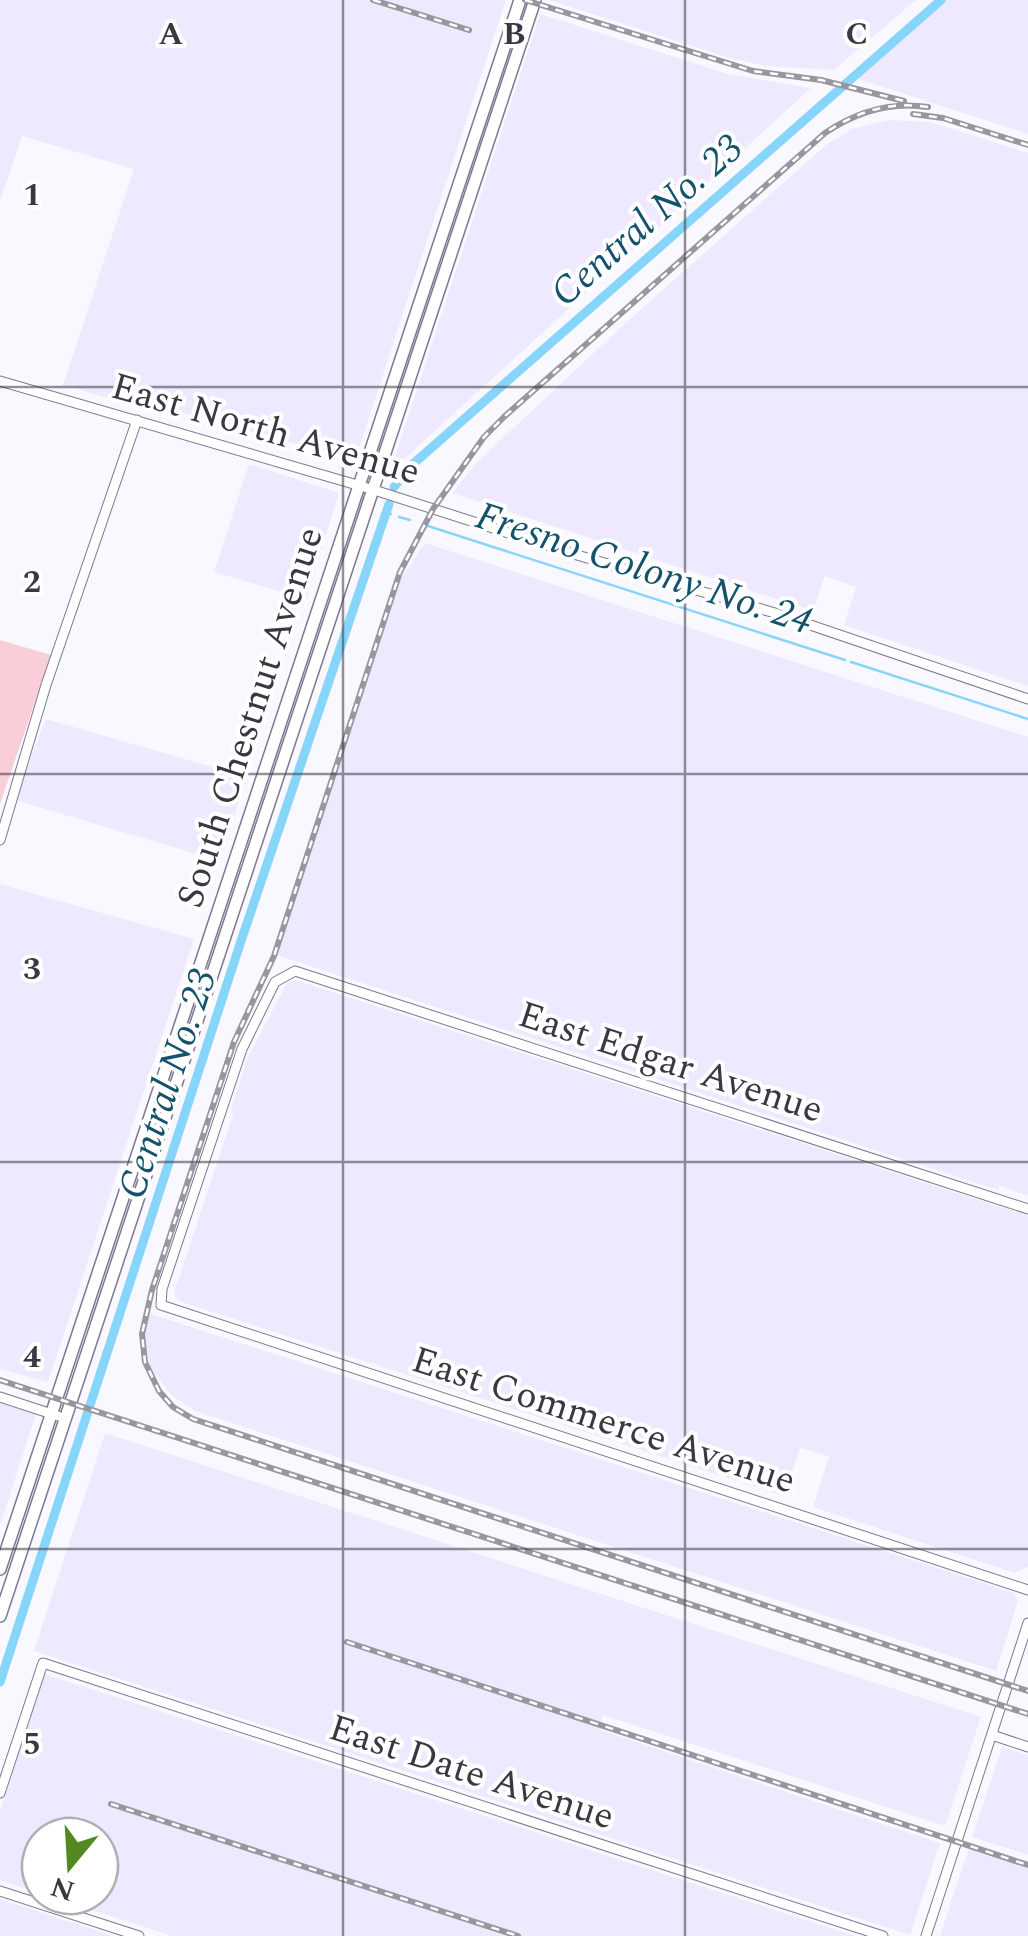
<svg xmlns="http://www.w3.org/2000/svg" width="1028" height="1936" font-family="Spectral,serif">
<style>
.built{fill:#efe9ff}
.green{fill:#f9ced8}
.lines{fill:none;stroke-linecap:round;stroke-linejoin:round}
.stream{stroke:#88d5fc;stroke-width:2.5}
.canal{stroke:#88d5fc;stroke-width:9}
.minor-casing{stroke:#7e7791;stroke-width:11}
.major-casing{stroke:#7e7791;stroke-width:14}
.minor{stroke:#fff;stroke-width:9}
.major{stroke:#fff;stroke-width:11}
.rail-casing{stroke:#98969f;stroke-width:6}
.rail{stroke:#fff;stroke-width:2.5;stroke-dasharray:8;stroke-linecap:butt}
.grid{fill:none;stroke:#3b3843;stroke-width:2.5;stroke-opacity:0.55}
.labels{text-anchor:middle;stroke-width:8;stroke-linejoin:round;paint-order:stroke}
.street-label{font-size:38px;fill:#3b3843;stroke:#fff}
.water-label{font-size:40px;font-style:italic;fill:#15536d;stroke:#fff}
.grid-label{font-size:32px;text-anchor:middle;font-weight:bold;fill:#3b3843;stroke:#fff;stroke-width:8;stroke-linejoin:round;paint-order:stroke}
</style>
<rect width="100%" height="100%" fill="#f9f8fe"/>
<!-- built -->
<g class="built">
<polygon points="0,0 506,0 355,460 154,405 151,411 63,385 134,169 22,136 0,201"/>
<polygon points="549,0 916,0 834,70 766,66 729,58"/>
<polygon points="945,0 1028,0 1028,134 855,78"/>
<polygon points="540,14 728,74 811,88 390,472"/>
<polygon points="890,120 930,122 1028,153 1028,686 844,625 856,587 825,576 813,611 452,493 478,461 630,319 826,145 851,129"/>
<polygon points="249,464 339,493 306,599 214,572"/>
<polygon points="425,543 1028,737 1028,1195 1000,1186 998,1190 276,955 399,582"/>
<polygon points="46,719 247,777 220,861 15,800"/>
<polygon points="0,884 194,939 48,1382 0,1369"/>
<polygon points="295,980 1028,1216 1028,1566 1015,1573 813,1507 829,1456 800,1448 784,1496 178,1301 174,1293 233,1115 231,1109 247,1059 287,983"/>
<polygon points="145,1312 1014,1593 1018,1601 996,1671 195,1411 170,1394 151,1368 143,1336"/>
<polygon points="0,1401 37,1411 0,1525"/>
<polygon points="105,1433 981,1717 945,1826 603,1715 598,1729 940,1843 910,1935 34,1651"/>
<polygon points="44,1674 219,1730 855,1936 172,1936 49,1896 100,1896 100,1836 40,1836 40,1893 0,1880 0,1812"/>
<polygon points="1002,1747 1028,1755 1028,1855 972,1837"/>
<polygon points="969,1848 1028,1868 1028,1936 940,1936"/>
<polygon points="0,1899 83,1926 113,1936 0,1936"/>
</g>
<!-- green -->
<polygon class="green" points="0,640 51,655 0,804"/>
<g class="lines">
<!-- stream -->
<g class="stream">
<polyline points="386,513 391,514"/>
<polyline points="399,517 410,520"/>
<polyline points="428,526 845,660"/>
<polyline points="851,662 1028,719"/>
</g>
<!-- canal -->
<g class="canal">
<polyline points="394,487 413,464 941,0"/>
<polyline points="0,1682 241,941 389,504"/>
</g>
<!-- minor casing -->
<g class="minor-casing">
<g id="minor">
<polyline points="0,381 371,489 577,555 775,613 1028,699"/>
<polyline points="0,840 46,685 137,420"/>
<polyline points="1028,1209 295,971 275,982 242,1049 162,1289 161,1305 1028,1590"/>
<polyline points="0,1397 58,1416"/>
<polyline points="992,1735 1028,1747"/>
<polyline points="0,1793 43,1663 883,1936"/>
<polyline points="0,1891 139,1936"/>
<polyline points="926,1936 1028,1623"/>
</g>
</g>
<!-- major casing -->
<g class="major-casing">
<g id="major">
<polyline points="0,1569 520,0"/>
<polyline points="0,1616 535,0"/>
</g>
</g>
<!-- minor -->
<use href="#minor" class="minor"/>
<!-- major -->
<use href="#major" class="major"/>
<!-- rail casing -->
<g class="rail-casing">
<g id="rail">
<polyline points="373,0 469,30"/>
<polyline points="525,0 753,71 821,80 904,101"/>
<path d="M928 107C889 101 856 112 825 133L505 416 484 437 433 509 400 572 274 956 234 1042 152 1290 142 1334 145 1362 159 1391 173 1407 193 1419 1028 1691"/>
<polyline points="913,114 943,118 1028,145"/>
<polyline points="0,1380 1028,1714"/>
<polyline points="347,1642 1028,1865"/>
<polyline points="111,1804 518,1936"/>
</g>
</g>
<!-- rail -->
<use href="#rail" class="rail"/>
</g>
<!-- grid -->
<path class="grid" d="M343 0V1936M685 0V1936M0 387H1028M0 774H1028M0 1162H1028M0 1549H1028"/>
<g class="labels">
<!-- street labels -->
<g class="street-label">
<text transform="translate(266 428) rotate(16)" y="13">East North Avenue</text>
<text transform="translate(249 717) rotate(-72)" y="13">South Chestnut Avenue</text>
<text transform="translate(671 1061) rotate(18)" y="13">East Edgar Avenue</text>
<text transform="translate(604 1419) rotate(18)" y="13">East Commerce Avenue</text>
<text transform="translate(472 1771) rotate(18)" y="13">East Date Avenue</text>
</g>
<!-- water labels -->
<g class="water-label">
<text transform="translate(646 219) rotate(-41)" y="14">Central No. 23</text>
<text transform="translate(645 567) rotate(18)" y="14">Fresno Colony No. 24</text>
<text transform="translate(166 1083) rotate(-72)" y="14">Central No. 23</text>
</g>
</g>
<g class="grid-label">
<text x="171" y="44">A</text>
<text x="514" y="44">B</text>
<text x="857" y="44">C</text>
<text x="32" y="205">1</text>
<text x="32" y="592">2</text>
<text x="32" y="979">3</text>
<text x="32" y="1367">4</text>
<text x="32" y="1754">5</text>
</g>
<!-- north arrow -->
<g transform="translate(70 1866) rotate(198)"><circle r="48" fill="#ffffff" stroke="#b1afb4" stroke-width="2.5"/>
<path d="M0-8L18 38L0 25L-18 38Z" fill="#548922"/>
<text y="-15" font-size="28" font-weight="bold" text-anchor="middle" fill="#3b3843">N</text>
</g>
</svg>
